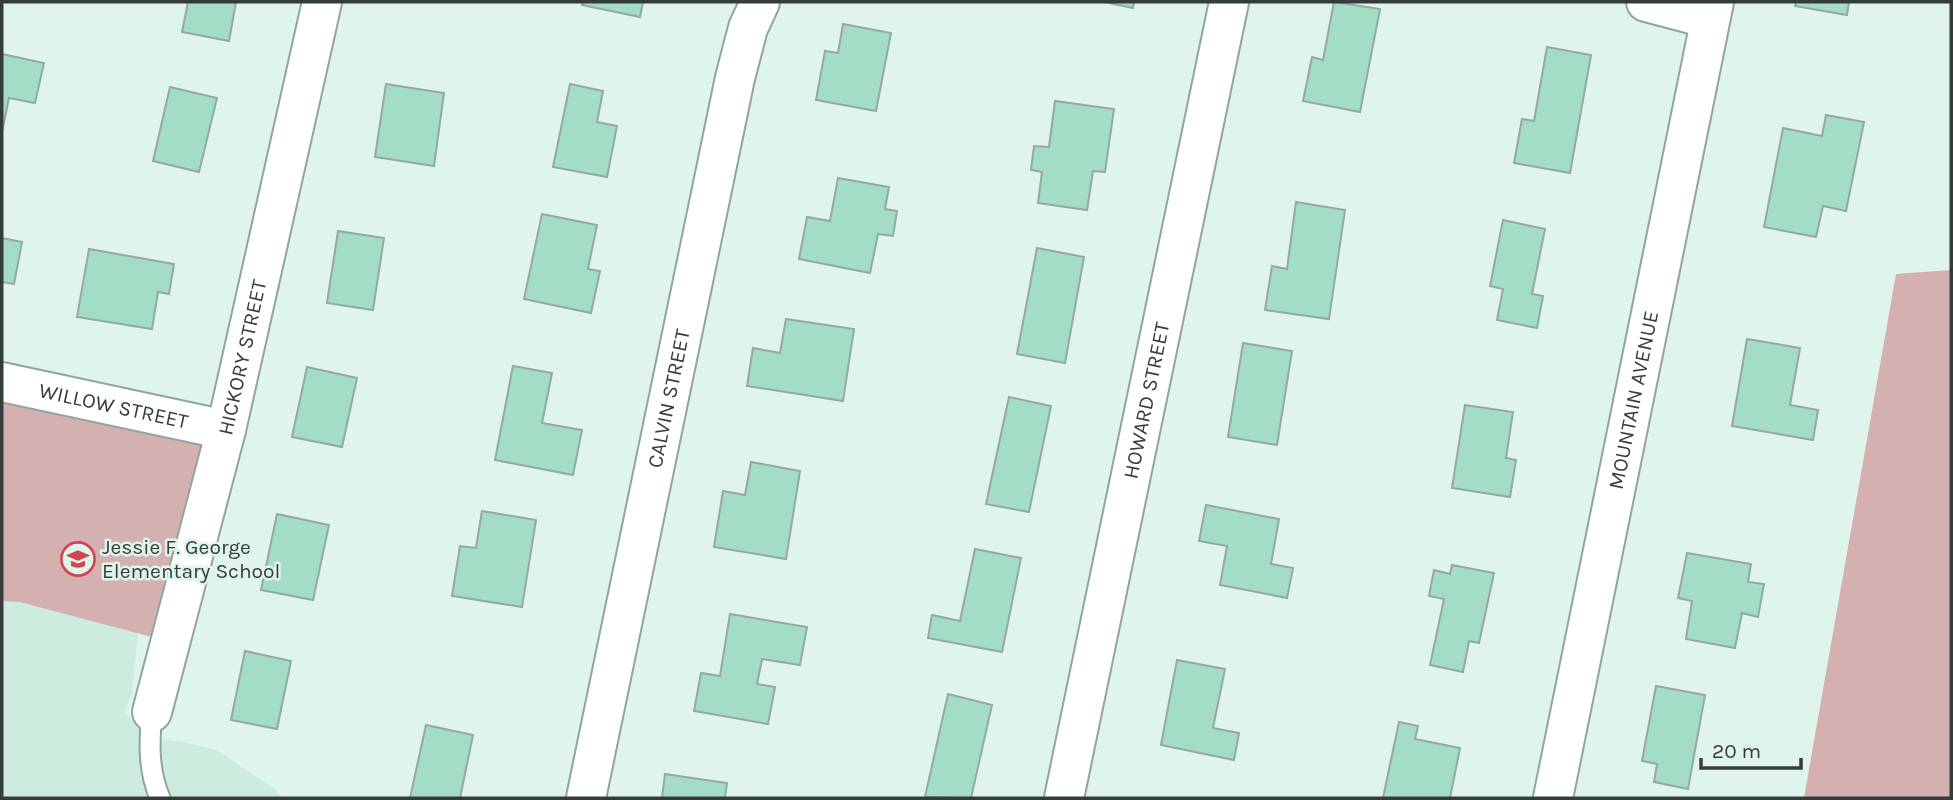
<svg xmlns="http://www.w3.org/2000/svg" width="1953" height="800" font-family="Karla,sans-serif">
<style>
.built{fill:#ceecde}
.green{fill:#d4b1b0}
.building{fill:#a4ddc5;stroke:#95a9a0;stroke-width:2}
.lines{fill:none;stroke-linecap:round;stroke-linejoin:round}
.lane-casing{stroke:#91a59c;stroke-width:23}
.street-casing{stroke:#91a59c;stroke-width:42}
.lane{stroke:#fff;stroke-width:19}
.street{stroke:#fff;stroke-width:38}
.labels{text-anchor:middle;stroke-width:5;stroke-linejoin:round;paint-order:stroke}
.street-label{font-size:21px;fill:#343d39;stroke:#dff4eb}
.poi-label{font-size:21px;fill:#343d39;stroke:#dff4eb;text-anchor:start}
</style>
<rect width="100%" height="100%" fill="#dff4eb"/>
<!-- built -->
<polygon class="built" points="2,389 138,633 132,694 124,712 151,738 183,742 217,750 276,790 282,798 2,798"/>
<!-- green -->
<g class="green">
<polygon points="1951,270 1951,798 1804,798 1896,274"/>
<polygon points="2,389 213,434 182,645 20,602 2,601"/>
</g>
<!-- building -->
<g class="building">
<polygon points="188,2 236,2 229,41 182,32"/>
<polygon points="583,2 643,2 640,17 582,5"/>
<polygon points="1104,2 1134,2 1133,8"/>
<polygon points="1334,2 1380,9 1360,112 1303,101 1312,57 1323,60"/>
<polygon points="1796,2 1849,2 1847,15 1795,6"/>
<polygon points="843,24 891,33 876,111 816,100 825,51 838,53"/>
<polygon points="1547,47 1591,55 1570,173 1514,163 1522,119 1534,121"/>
<polygon points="2,54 44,63 35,103 9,98 2,132"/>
<polygon points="386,84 444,93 434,166 375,157"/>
<polygon points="570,84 603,91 597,122 617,126 607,177 553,167"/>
<polygon points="170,87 217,98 199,172 153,161"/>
<polygon points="1055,101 1114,109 1105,172 1093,171 1087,210 1038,203 1042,172 1031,170 1034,146 1049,147"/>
<polygon points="1826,115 1864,122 1846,211 1823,206 1816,237 1764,227 1783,128 1822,136"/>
<polygon points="838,178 889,187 885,209 897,211 893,236 878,234 870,273 799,259 807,217 830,221"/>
<polygon points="1296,202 1345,210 1329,319 1265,310 1272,266 1287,269"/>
<polygon points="542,214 597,225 588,269 600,271 591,313 524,299"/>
<polygon points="1503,220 1545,229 1532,294 1543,296 1537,328 1497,320 1503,289 1490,286"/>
<polygon points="338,231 384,238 373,310 327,303"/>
<polygon points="2,238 22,242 14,284 2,282"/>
<polygon points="1037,248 1084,257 1065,363 1017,354"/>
<polygon points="89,249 174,264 169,294 158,292 152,329 77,317"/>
<polygon points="786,319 854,329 843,401 747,386 753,348 780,353"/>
<polygon points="1747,339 1800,348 1790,405 1818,410 1813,440 1732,426"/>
<polygon points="1243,343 1292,351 1277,445 1228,437"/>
<polygon points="513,366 552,373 542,423 582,430 573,475 495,460"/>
<polygon points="307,367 357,378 342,447 292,437"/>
<polygon points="1009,397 1051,406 1029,512 986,504"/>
<polygon points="1465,405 1513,412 1506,458 1516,460 1510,497 1452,488"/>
<polygon points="751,462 800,471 786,559 714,547 723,491 745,495"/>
<polygon points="1206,505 1279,519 1271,564 1293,568 1287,598 1220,585 1227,546 1199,541"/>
<polygon points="482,511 536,520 522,607 452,596 460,546 476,548"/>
<polygon points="277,514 329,525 313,600 261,590"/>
<polygon points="975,549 1021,558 1002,652 928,638 932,615 960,621"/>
<polygon points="1687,553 1751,564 1748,582 1764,584 1758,617 1742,613 1735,648 1686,639 1692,601 1678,598"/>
<polygon points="1452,565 1494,573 1479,643 1469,641 1463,672 1430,665 1444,599 1429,596 1434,570 1450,574"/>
<polygon points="730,614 807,627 800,665 762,659 757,684 775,687 768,724 694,711 701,673 720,676"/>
<polygon points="245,651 291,661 277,729 231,720"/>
<polygon points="1177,660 1225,669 1213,728 1239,733 1234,760 1161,745"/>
<polygon points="1656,686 1705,695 1688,789 1654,782 1657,764 1642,761"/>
<polygon points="948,694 992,705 971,798 925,797"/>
<polygon points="1399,722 1418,726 1415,739 1460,748 1450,798 1383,798"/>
<polygon points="426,725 473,735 460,798 410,798"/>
<polygon points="665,774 727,783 725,798 662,798"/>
</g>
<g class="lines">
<!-- lane casing -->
<g class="lane-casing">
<path id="lane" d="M152 712C149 742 148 770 160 798"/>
</g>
<!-- street casing -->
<g class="street-casing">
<g id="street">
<polyline points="1646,2 1710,19"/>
<path id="s1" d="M2 382 226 430"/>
<path id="s2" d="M152 712 226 430 322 2"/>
<path id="s3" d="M586 798 735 78 748 28 760 2"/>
<path id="s4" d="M1064 798 1229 2"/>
<path id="s5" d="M1553 798 1714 2"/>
</g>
</g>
<!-- lane -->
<use href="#lane" class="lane"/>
<!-- street -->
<use href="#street" class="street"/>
</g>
<!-- icons -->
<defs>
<g id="school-ring" transform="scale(1.75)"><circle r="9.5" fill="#dff4eb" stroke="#d34350" stroke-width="1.5"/><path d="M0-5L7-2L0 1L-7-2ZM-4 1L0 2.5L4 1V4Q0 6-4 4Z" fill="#d34350"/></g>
</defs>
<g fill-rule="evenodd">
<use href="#school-ring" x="78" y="559"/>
</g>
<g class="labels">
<!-- street labels -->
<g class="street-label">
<text dy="7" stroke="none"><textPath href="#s2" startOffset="366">HICKORY STREET</textPath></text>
<text dy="7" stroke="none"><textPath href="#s3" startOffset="408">CALVIN STREET</textPath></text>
<text dy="7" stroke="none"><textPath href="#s4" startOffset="406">HOWARD STREET</textPath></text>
<text dy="7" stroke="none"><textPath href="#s5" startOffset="406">MOUNTAIN AVENUE</textPath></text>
<text dy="7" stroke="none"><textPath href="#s1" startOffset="114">WILLOW STREET</textPath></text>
</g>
<!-- poi labels -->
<g class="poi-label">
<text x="102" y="554">Jessie F. George<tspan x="102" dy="24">Elementary School</tspan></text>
</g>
</g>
<!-- border -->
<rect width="1953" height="800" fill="none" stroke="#343d39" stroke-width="7"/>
<!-- scale -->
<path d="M1701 758v10h100v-10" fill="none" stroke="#343d39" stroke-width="3.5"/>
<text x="1712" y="758" font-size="21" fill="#343d39" stroke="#dff4eb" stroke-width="5" paint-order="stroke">20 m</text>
</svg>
